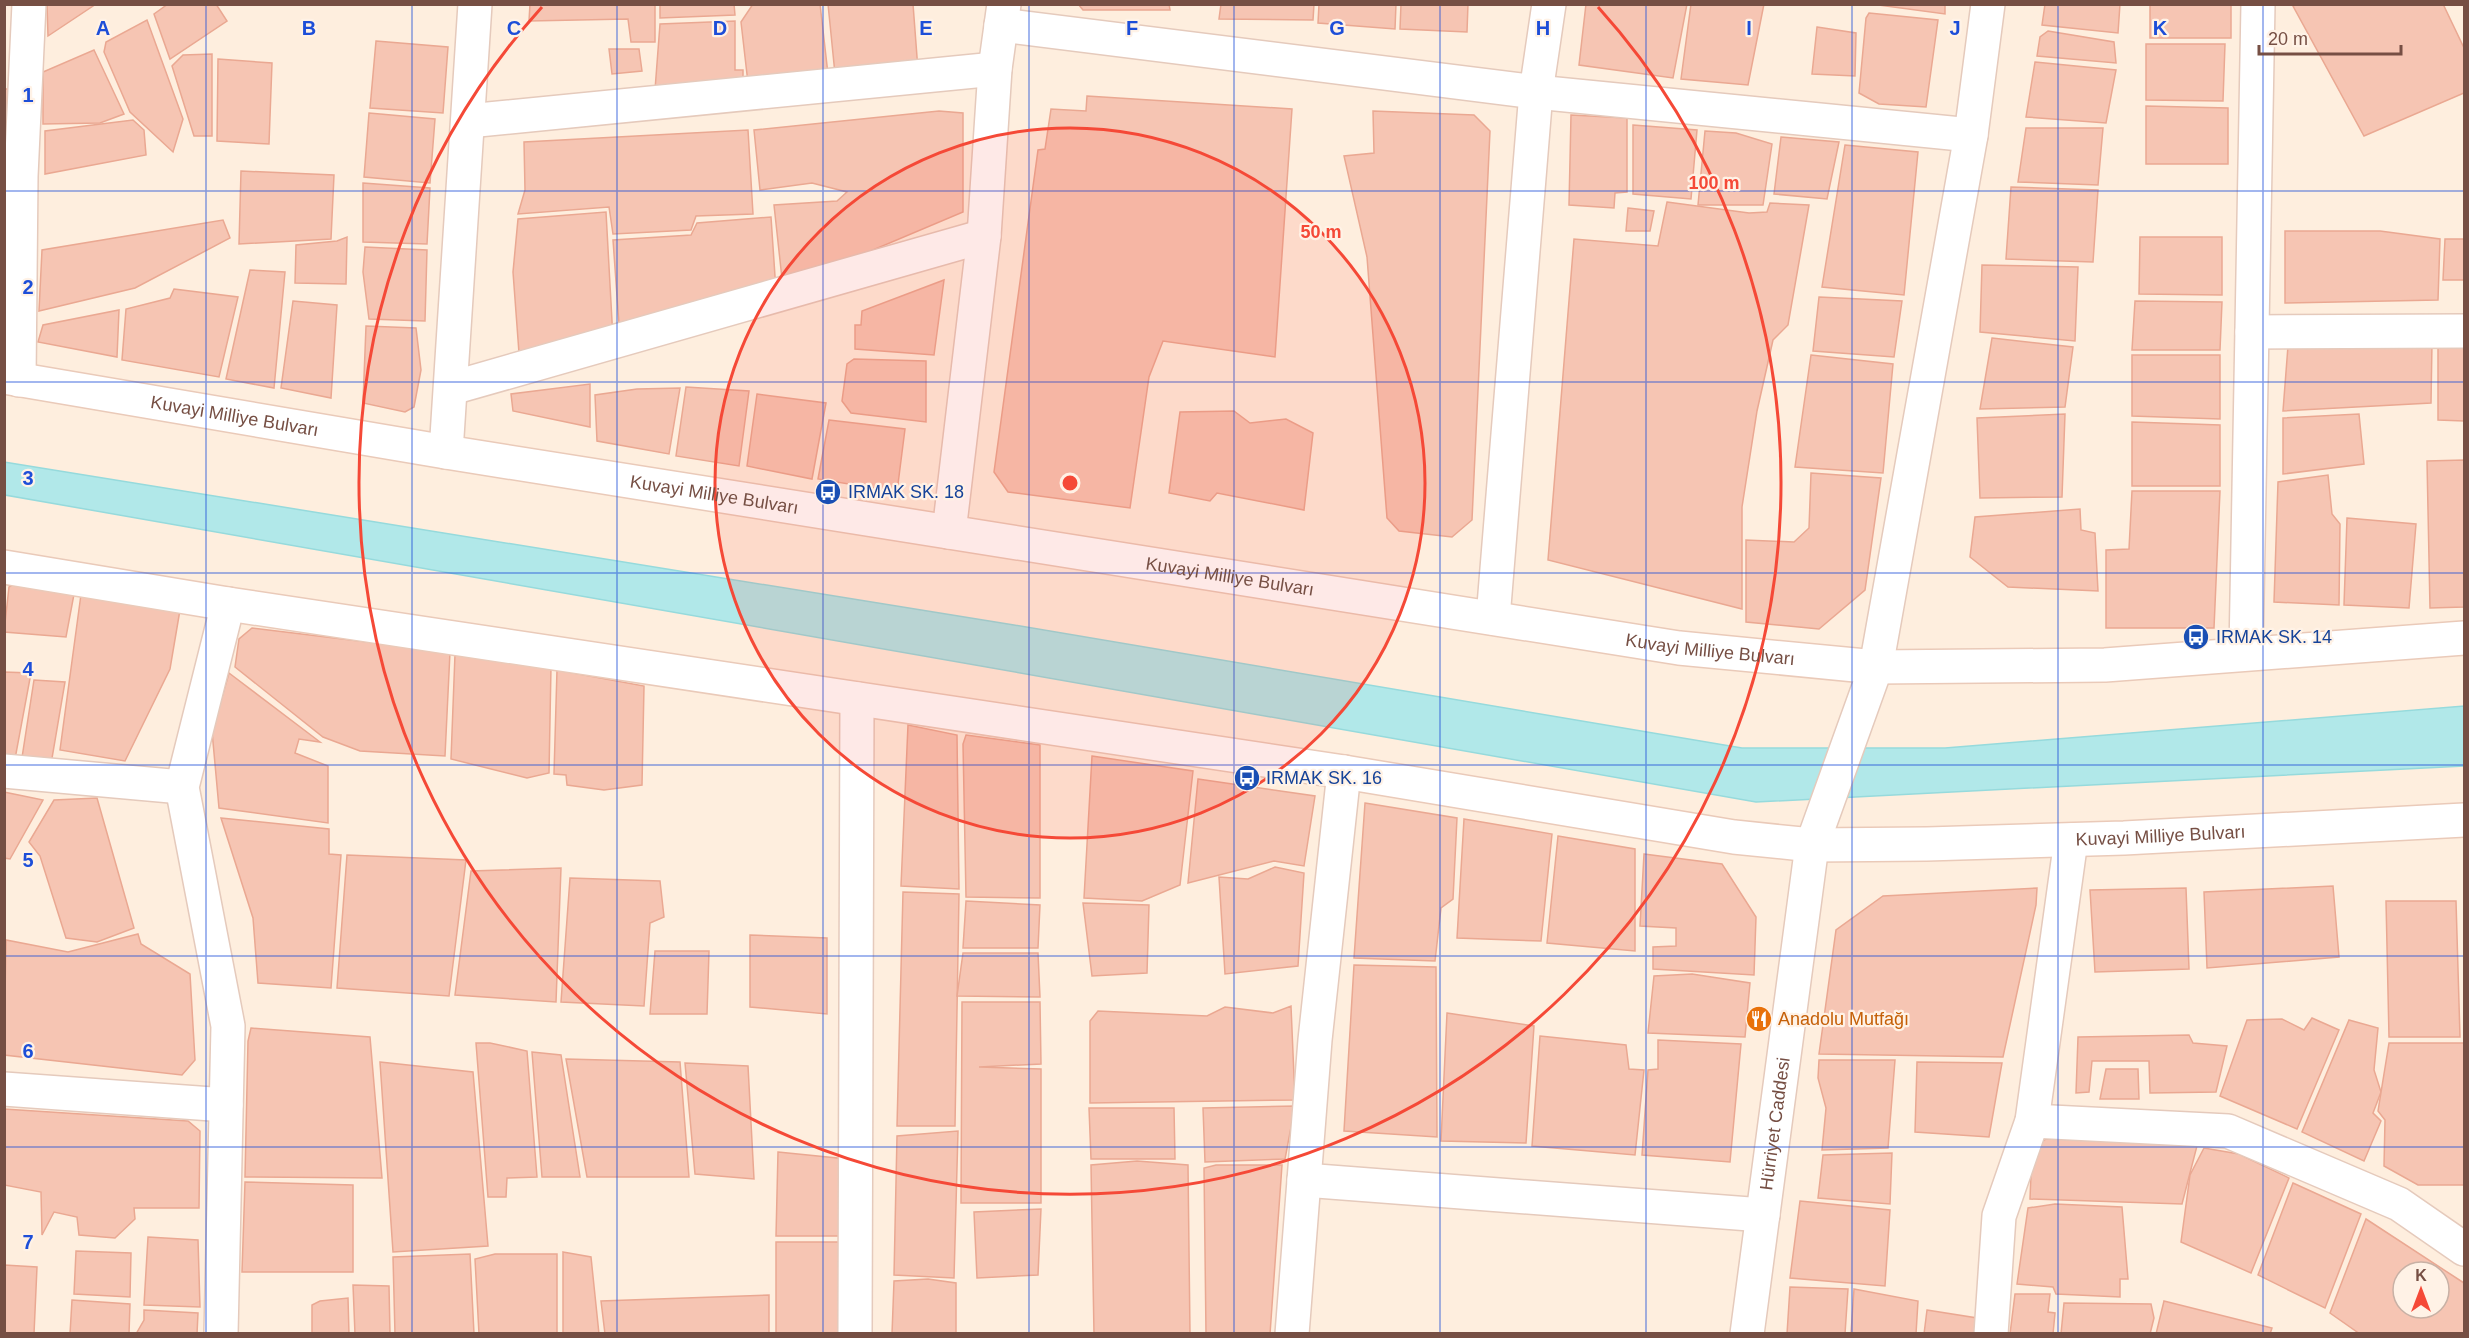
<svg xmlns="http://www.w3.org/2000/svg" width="2469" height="1338" font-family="Arial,sans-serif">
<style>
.water{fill:#b1e8e9;stroke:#96dadc;stroke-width:1.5}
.building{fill:#f6c5b3;stroke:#eaa892;stroke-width:1.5;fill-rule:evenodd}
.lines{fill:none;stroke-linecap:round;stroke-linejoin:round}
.street-casing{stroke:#e5cabc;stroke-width:36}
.secondary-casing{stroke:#eacab9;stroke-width:36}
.street{stroke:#fff;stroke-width:33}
.secondary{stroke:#fff;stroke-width:33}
.grid{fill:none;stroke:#1d4ed8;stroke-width:1.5;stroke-opacity:0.55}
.ring{fill:none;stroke:#f54937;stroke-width:3}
.labels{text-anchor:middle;stroke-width:4.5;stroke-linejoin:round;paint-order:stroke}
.street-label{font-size:18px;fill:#764f44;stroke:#fff2e6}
.transit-label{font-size:18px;fill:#164399;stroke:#fff2e6;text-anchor:start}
.food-label{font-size:18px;fill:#c56008;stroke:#fff2e6;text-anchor:start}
.grid-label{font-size:20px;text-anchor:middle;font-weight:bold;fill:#1d4ed8;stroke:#fff2e6;stroke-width:4.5;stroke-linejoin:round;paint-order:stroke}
.centre{fill:#f54937;stroke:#fff2e6;stroke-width:3}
.ring-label{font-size:18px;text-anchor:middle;font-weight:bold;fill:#f54937;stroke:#fff2e6;stroke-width:4.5;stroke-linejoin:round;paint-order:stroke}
</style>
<rect width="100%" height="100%" fill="#feeede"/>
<!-- water -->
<polygon class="water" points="4,462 1014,625 1742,748 1945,748 2464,706 2464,766 1756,802 5,495"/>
<!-- building -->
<g class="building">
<polygon points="47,4 96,4 48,36"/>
<polygon points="168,4 216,4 227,21 170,59 154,14"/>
<polygon points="530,4 655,4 655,42 631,42 628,19 529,21"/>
<polygon points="660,4 734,4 735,15 660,18"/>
<polygon points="753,4 820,4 828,74 748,83 741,22"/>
<polygon points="828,4 913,4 918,70 835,74"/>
<polygon points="1078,4 1169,4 1170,10 1083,10"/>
<polygon points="1221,4 1314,4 1313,20 1219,19"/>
<polygon points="1319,4 1396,4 1395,29 1318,23"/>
<polygon points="1401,4 1468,4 1467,32 1400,29"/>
<polygon points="1586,4 1687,4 1673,78 1579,65"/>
<polygon points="1691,4 1764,4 1748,85 1681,79"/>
<polygon points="1945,4 1945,14 1871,4"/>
<polygon points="2045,4 2120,4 2118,33 2042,25"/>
<rect x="2150" y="4" width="81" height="34"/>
<polygon points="2297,4 2443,4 2464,48 2464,93 2364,136 2293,6"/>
<polygon points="1869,13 1938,20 1926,107 1879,104 1859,93 1866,18"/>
<polygon points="147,20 183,119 173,152 130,112 104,52 106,42"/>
<polygon points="735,21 735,70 743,70 743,83 655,90 660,24"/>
<polygon points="1817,27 1856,33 1855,76 1812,74"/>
<polygon points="2048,31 2114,42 2116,63 2037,56 2040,37"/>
<polygon points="376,41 448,47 443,113 370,108"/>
<polygon points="2146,44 2225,44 2223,101 2146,100"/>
<polygon points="609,49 639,49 642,71 612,74"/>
<polygon points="94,50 124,114 100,123 43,124 43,72"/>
<polygon points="212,54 212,136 194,136 172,66 183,55"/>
<polygon points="218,59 272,63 269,144 217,141"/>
<polygon points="2035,62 2116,70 2106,123 2026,117"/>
<polygon points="4,89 8,89 5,149 4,149"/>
<polygon points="1087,96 1292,109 1275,357 1163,341 1149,377 1130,508 1008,492 994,472 1038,150 1045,149 1051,109 1086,111"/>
<polygon points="2146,106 2228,108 2228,164 2146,164"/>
<polygon points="939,111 963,113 963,212 783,288 774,205 837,201 847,192 812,183 760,190 754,130"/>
<polygon points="1373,111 1474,115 1490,131 1472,520 1452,537 1399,531 1387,518 1367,257 1344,156 1374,153"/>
<polygon points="369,113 435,119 430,183 364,177"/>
<polygon points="1571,115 1627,118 1627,192 1615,193 1614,208 1569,205"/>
<polygon points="133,120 144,130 146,155 45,174 45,131"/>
<polygon points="1633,125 1697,130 1691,199 1633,194"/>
<polygon points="2026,128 2103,128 2098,185 2018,182"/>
<polygon points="748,130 753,214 696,216 691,230 613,234 609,207 518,214 525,190 524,142"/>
<polygon points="1705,131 1736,133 1772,144 1763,205 1698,205"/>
<polygon points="1781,137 1839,142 1827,199 1774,194"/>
<polygon points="1845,145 1918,152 1904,295 1822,287"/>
<polygon points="241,171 334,175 331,239 239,244"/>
<polygon points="363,183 430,188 427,244 363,242"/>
<polygon points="2011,187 2098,190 2093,262 2006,259"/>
<polygon points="1667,202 1749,213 1767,212 1770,203 1809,205 1788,325 1773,340 1757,411 1742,507 1742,609 1548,560 1574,239 1658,246"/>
<polygon points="1628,208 1654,211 1650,231 1626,231"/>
<polygon points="606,212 613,339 519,353 513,272 518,219"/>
<polygon points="771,217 776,291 620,338 613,240 691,235 697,223"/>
<polygon points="223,220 230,238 135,288 39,311 42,250"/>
<polygon points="2285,231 2380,231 2440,239 2438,300 2285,303"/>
<polygon points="347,237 346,284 295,283 296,245 337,241"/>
<polygon points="2140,237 2222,237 2222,295 2139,294"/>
<polygon points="2445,239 2464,239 2464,280 2443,280"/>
<polygon points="365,247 427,250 425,321 369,319 363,272"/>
<polygon points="1982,265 2078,267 2075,341 1980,332"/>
<polygon points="250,270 285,272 274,388 226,379"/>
<polygon points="944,280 934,355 855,349 855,325 861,325 862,311"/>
<polygon points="174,289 238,297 219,377 122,360 126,309 170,298"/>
<polygon points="1819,297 1902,301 1894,357 1813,351"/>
<polygon points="293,301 337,305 331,398 281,388"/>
<polygon points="2135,301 2222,302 2220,350 2132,350"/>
<polygon points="119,310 117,357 38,342 43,325"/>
<polygon points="366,326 416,328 421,370 414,407 405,412 363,403"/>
<polygon points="1992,338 2073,347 2065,407 1980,409"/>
<polygon points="2432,343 2431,403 2283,411 2288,346"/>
<polygon points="2438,343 2464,344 2464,421 2438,420"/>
<polygon points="1811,355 1893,364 1883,473 1795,467"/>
<polygon points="2132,355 2220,355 2220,419 2132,416"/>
<polygon points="854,359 926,361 926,422 851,413 842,401 847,364"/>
<polygon points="590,384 590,427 513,411 511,394"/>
<polygon points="686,387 749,391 739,466 676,456"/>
<polygon points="680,388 669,454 597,441 595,395 637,389"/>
<polygon points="757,394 826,403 812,479 747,466"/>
<polygon points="1234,411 1250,423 1286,419 1313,433 1304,510 1217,493 1210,501 1169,493 1180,412"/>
<polygon points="2065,414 2062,497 1980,498 1977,418"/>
<polygon points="2359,414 2364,464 2283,474 2283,418"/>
<polygon points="829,420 905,429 897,492 818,479"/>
<polygon points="2132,422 2220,425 2220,486 2132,486"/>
<polygon points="2464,460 2464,607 2430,608 2427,461"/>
<polygon points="1811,473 1881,478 1865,590 1819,629 1746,622 1746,540 1794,542 1809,528"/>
<polygon points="2328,475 2332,514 2340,524 2339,605 2274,602 2278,482"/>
<polygon points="2132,491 2220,491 2214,628 2106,628 2106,550 2129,549"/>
<polygon points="2080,509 2081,530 2095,533 2098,591 2008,587 1970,557 1975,517"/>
<polygon points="2347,518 2416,524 2409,608 2344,605"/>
<polygon points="17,582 75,589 66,637 4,632 9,587"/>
<polygon points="82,587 181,604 170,669 125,761 60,750"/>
<polygon points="252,628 450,652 445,756 360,751 323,737 235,667 239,639"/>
<polygon points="455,654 551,667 549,773 527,778 451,759"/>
<polygon points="557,670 644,686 642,785 604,790 567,785 566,775 554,774"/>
<polygon points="4,672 31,673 15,759 4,758"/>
<polygon points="229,673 320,742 299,739 295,753 328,766 328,823 219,808 212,731"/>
<polygon points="34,680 65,682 50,770 21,764"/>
<polygon points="908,725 957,735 959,889 901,886"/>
<polygon points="966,735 1040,745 1040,898 966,897 963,744"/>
<polygon points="1092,756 1193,771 1180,885 1142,901 1084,898"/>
<polygon points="1198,779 1315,796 1304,866 1274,861 1188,883"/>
<polygon points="4,792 43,800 10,859 4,858"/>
<polygon points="97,798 134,928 97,942 66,938 40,856 29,842 54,800"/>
<polygon points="1365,803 1457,818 1453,899 1441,908 1435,961 1354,958"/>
<polygon points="221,818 329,829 329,854 341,855 331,988 258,983 253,918"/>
<polygon points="1464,819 1552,834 1541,941 1457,938"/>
<polygon points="1558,836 1635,849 1635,951 1547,943"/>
<polygon points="1644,854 1722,864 1756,917 1754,975 1653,969 1653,947 1676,946 1676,928 1640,926"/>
<polygon points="347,855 466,860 449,996 337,988"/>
<polygon points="1275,867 1304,873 1298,966 1225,974 1219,877 1248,879"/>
<polygon points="561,868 556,1002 455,995 471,871"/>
<polygon points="570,878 660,881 664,917 650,923 644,1006 561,1002"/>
<polygon points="2333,886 2339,957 2207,968 2204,892"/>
<polygon points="2037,888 2036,905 2003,1057 1819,1054 1836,930 1883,896"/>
<polygon points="2186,888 2189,969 2095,972 2090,890"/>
<polygon points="903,892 959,894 955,1126 897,1126"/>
<polygon points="966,901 1040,905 1038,948 963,948"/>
<polygon points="2386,901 2456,901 2460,1037 2389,1037"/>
<polygon points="1083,903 1149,905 1147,973 1092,976"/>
<polygon points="138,934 141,944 190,974 195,1060 182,1075 4,1055 6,940 68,952"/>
<polygon points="750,935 827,938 827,1014 750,1007"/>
<polygon points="655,951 709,951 707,1014 650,1014"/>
<polygon points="963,953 1038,953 1040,997 957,996"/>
<polygon points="1354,965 1436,967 1437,1137 1344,1131"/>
<polygon points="1692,974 1750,983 1745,1037 1648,1033 1654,976"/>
<polygon points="962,1002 1040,1002 1041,1064 979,1067 1041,1069 1041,1203 961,1203"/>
<polygon points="1291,1006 1295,1100 1090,1103 1090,1021 1098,1011 1207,1016 1225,1007 1273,1013"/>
<polygon points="1447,1013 1534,1026 1526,1143 1441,1141"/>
<polygon points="2312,1018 2339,1030 2297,1129 2220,1096 2247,1020 2282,1019 2304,1030"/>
<polygon points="2349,1020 2378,1028 2374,1070 2381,1092 2373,1113 2381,1121 2364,1161 2302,1132"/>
<polygon points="251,1028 370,1037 382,1178 245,1177 248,1041"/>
<polygon points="2189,1035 2193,1043 2227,1046 2216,1092 2150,1093 2149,1061 2092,1061 2089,1092 2076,1093 2078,1037"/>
<polygon points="1540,1036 1626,1045 1629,1069 1644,1070 1635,1155 1532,1146"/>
<polygon points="1658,1040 1741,1044 1730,1162 1642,1155 1648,1070 1658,1069"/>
<polygon points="476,1043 490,1043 527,1051 537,1177 507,1178 506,1197 488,1197"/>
<polygon points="2389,1043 2464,1043 2464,1185 2418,1185 2384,1166 2385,1120 2378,1111"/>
<polygon points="532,1052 561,1055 580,1177 542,1177"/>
<polygon points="566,1059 680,1062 689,1177 587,1177"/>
<polygon points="1819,1060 1895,1060 1888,1148 1822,1150 1826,1108 1818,1078"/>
<polygon points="380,1062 473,1072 488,1246 393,1252"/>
<polygon points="1917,1062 2002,1063 1989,1137 1915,1132"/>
<polygon points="685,1063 748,1066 754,1179 695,1174"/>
<polygon points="2106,1069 2138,1069 2139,1099 2100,1099"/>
<polygon points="1295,1106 1285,1159 1205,1162 1203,1108"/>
<polygon points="1089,1108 1174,1108 1175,1159 1091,1159"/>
<polygon points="4,1109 188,1121 200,1131 199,1208 134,1208 135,1219 115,1238 79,1235 77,1217 54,1212 42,1235 41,1192 4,1185"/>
<polygon points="958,1131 954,1278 894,1275 897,1136"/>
<polygon points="2046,1139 2198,1142 2182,1204 2030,1199 2032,1149"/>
<polygon points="2204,1148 2239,1154 2289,1178 2251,1273 2181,1242 2190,1175"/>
<polygon points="778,1152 847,1159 844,1236 776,1236"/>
<polygon points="1892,1153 1890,1204 1818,1198 1823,1155"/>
<polygon points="1137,1161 1188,1165 1190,1334 1094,1334 1091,1165"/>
<polygon points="1216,1165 1282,1165 1270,1334 1206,1334 1204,1168"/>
<polygon points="245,1182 353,1185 353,1272 242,1272"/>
<polygon points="2293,1183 2361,1214 2325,1308 2258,1275"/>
<polygon points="1800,1201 1890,1210 1885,1286 1790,1278"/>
<polygon points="2055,1204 2122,1207 2128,1279 2120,1279 2120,1297 2056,1294 2053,1287 2017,1284 2028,1208"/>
<polygon points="1041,1209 1038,1275 977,1278 974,1212"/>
<path d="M2366 1219 2464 1283V1334H2360L2330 1313ZM2403 1272H2439V1308H2403Z"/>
<polygon points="148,1237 198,1240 200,1307 144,1305"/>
<polygon points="776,1242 844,1242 843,1334 776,1334"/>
<polygon points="76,1251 131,1253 130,1297 74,1294"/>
<polygon points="563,1252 591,1257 599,1334 563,1334"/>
<polygon points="470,1254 474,1334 395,1334 393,1257"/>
<polygon points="495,1254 557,1254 557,1334 479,1334 475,1259"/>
<polygon points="4,1265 37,1267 34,1334 4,1334"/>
<polygon points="928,1279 956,1283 956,1334 892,1334 894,1281"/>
<polygon points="353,1285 389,1286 390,1334 355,1334"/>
<polygon points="1790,1287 1848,1289 1845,1334 1787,1334"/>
<polygon points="1854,1289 1918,1301 1916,1334 1851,1334"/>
<polygon points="2015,1294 2050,1294 2048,1312 2055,1313 2053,1334 2010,1334"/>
<polygon points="769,1295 769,1334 605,1334 601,1301"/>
<polygon points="348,1298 349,1334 312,1334 312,1305 320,1301"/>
<polygon points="72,1300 130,1304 129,1334 70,1334"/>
<polygon points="2164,1301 2272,1328 2270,1334 2156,1334"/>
<polygon points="2064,1303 2151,1304 2154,1318 2150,1334 2061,1334"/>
<polygon points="144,1310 198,1313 197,1334 136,1334 144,1320"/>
<polygon points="1927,1310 1977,1318 1975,1334 1924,1334"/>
</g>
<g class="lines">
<!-- street casing -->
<g class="street-casing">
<g id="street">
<polyline points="1001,25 1536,92 1971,135"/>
<polyline points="468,121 995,69"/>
<polyline points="2252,332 2464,331"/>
<polyline points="19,380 21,176 29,4"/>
<polyline points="452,388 984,236"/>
<polyline points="446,452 475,4"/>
<polyline points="949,532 984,236 995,69 1004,4"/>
<polyline points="1493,618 1536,92 1549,4"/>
<polyline points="2246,652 2258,4"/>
<polyline points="4,771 182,787"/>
<polyline points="4,1089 226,1105"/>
<polyline points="2032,1121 2228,1131 2399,1204 2464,1249"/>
<polyline points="1304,1180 1763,1215"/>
<polyline points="221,1334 228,1026 182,787 228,604"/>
<polyline points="855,1334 857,699"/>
<polyline points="1292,1334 1315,1040 1344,772"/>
<path id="s1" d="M1747 1334 1812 845 1876 667 1971 135 1988 4"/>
<polyline points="1991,1334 1999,1216 2032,1121 2071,840"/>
</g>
</g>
<!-- secondary casing -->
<g class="secondary-casing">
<g id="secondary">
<path id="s2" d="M4 377 446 452 1679 648 1876 667 2105 665 2464 638"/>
<path id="s3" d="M4 567 228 604 1344 772 1734 837 1812 845 1927 844 2124 838 2464 820"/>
</g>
</g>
<!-- street -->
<use href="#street" class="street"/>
<!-- secondary -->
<use href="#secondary" class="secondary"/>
</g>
<!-- grid -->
<path class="grid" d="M206 4V1334M412 4V1334M617 4V1334M823 4V1334M1029 4V1334M1234 4V1334M1440 4V1334M1646 4V1334M1852 4V1334M2058 4V1334M2263 4V1334M4 191H2464M4 382H2464M4 573H2464M4 765H2464M4 956H2464M4 1147H2464"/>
<!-- distance rings -->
<circle cx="1070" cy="483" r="355" fill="#f54937" fill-opacity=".12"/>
<g class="ring">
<circle cx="1070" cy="483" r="355"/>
<path d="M1598 7A711 711 0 1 1 542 7"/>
</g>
<!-- icons -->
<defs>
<g id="bus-disc" transform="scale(1.35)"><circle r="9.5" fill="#1a4fb4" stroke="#fff2e6"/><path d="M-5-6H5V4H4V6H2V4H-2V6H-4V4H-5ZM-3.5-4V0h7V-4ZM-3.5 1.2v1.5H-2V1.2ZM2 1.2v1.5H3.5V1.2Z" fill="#fff"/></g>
<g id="restaurant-disc" transform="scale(1.35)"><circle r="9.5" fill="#e8710a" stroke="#fff2e6"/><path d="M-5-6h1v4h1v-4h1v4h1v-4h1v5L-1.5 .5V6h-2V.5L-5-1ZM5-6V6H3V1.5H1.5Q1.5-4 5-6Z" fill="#fff"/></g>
</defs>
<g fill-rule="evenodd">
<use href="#bus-disc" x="828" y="492"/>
<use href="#bus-disc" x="2196" y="637"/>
<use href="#bus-disc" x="1247" y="778"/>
<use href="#restaurant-disc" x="1759" y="1019"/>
</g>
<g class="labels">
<!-- street labels -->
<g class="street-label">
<text dy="6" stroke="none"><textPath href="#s2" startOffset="234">Kuvayi Milliye Bulvarı</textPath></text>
<text dy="6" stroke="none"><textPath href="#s2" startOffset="720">Kuvayi Milliye Bulvarı</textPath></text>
<text dy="6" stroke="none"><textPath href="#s2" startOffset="1242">Kuvayi Milliye Bulvarı</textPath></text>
<text dy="6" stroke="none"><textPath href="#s2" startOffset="1728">Kuvayi Milliye Bulvarı</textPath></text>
<text dy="6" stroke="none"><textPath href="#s3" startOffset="2178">Kuvayi Milliye Bulvarı</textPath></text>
<text dy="6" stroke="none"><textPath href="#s1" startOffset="212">Hürriyet Caddesi</textPath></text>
</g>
<!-- transit labels -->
<g class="transit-label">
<text x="848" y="498">IRMAK SK. 18</text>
<text x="2216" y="643">IRMAK SK. 14</text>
<text x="1266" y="784">IRMAK SK. 16</text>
</g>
<!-- food labels -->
<g class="food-label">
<text x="1778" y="1025">Anadolu Mutfağı</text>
</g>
</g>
<g class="grid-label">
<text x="103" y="35">A</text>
<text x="309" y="35">B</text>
<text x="514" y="35">C</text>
<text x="720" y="35">D</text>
<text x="926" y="35">E</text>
<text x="1132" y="35">F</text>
<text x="1337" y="35">G</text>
<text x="1543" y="35">H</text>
<text x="1749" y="35">I</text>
<text x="1955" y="35">J</text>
<text x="2160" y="35">K</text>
<text x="28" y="102">1</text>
<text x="28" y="294">2</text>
<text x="28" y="485">3</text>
<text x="28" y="676">4</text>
<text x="28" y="867">5</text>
<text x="28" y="1058">6</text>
<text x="28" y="1249">7</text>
</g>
<circle cx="1070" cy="483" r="9" class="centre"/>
<g class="ring-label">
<text x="1714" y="189">100 m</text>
<text x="1321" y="238">50 m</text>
</g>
<!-- border -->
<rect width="2469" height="1338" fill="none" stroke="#764f44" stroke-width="12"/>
<!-- north arrow -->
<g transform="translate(2421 1290)"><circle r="28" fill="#fff2e6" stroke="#c8b1a5" stroke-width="1.5"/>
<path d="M0-4.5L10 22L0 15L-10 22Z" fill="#f54937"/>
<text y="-9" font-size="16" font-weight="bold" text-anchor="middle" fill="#764f44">K</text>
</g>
<!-- scale -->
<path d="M2259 45v9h142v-9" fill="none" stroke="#764f44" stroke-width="3"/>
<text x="2268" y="45" font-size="18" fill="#764f44" stroke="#fff2e6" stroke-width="4.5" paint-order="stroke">20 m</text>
</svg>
